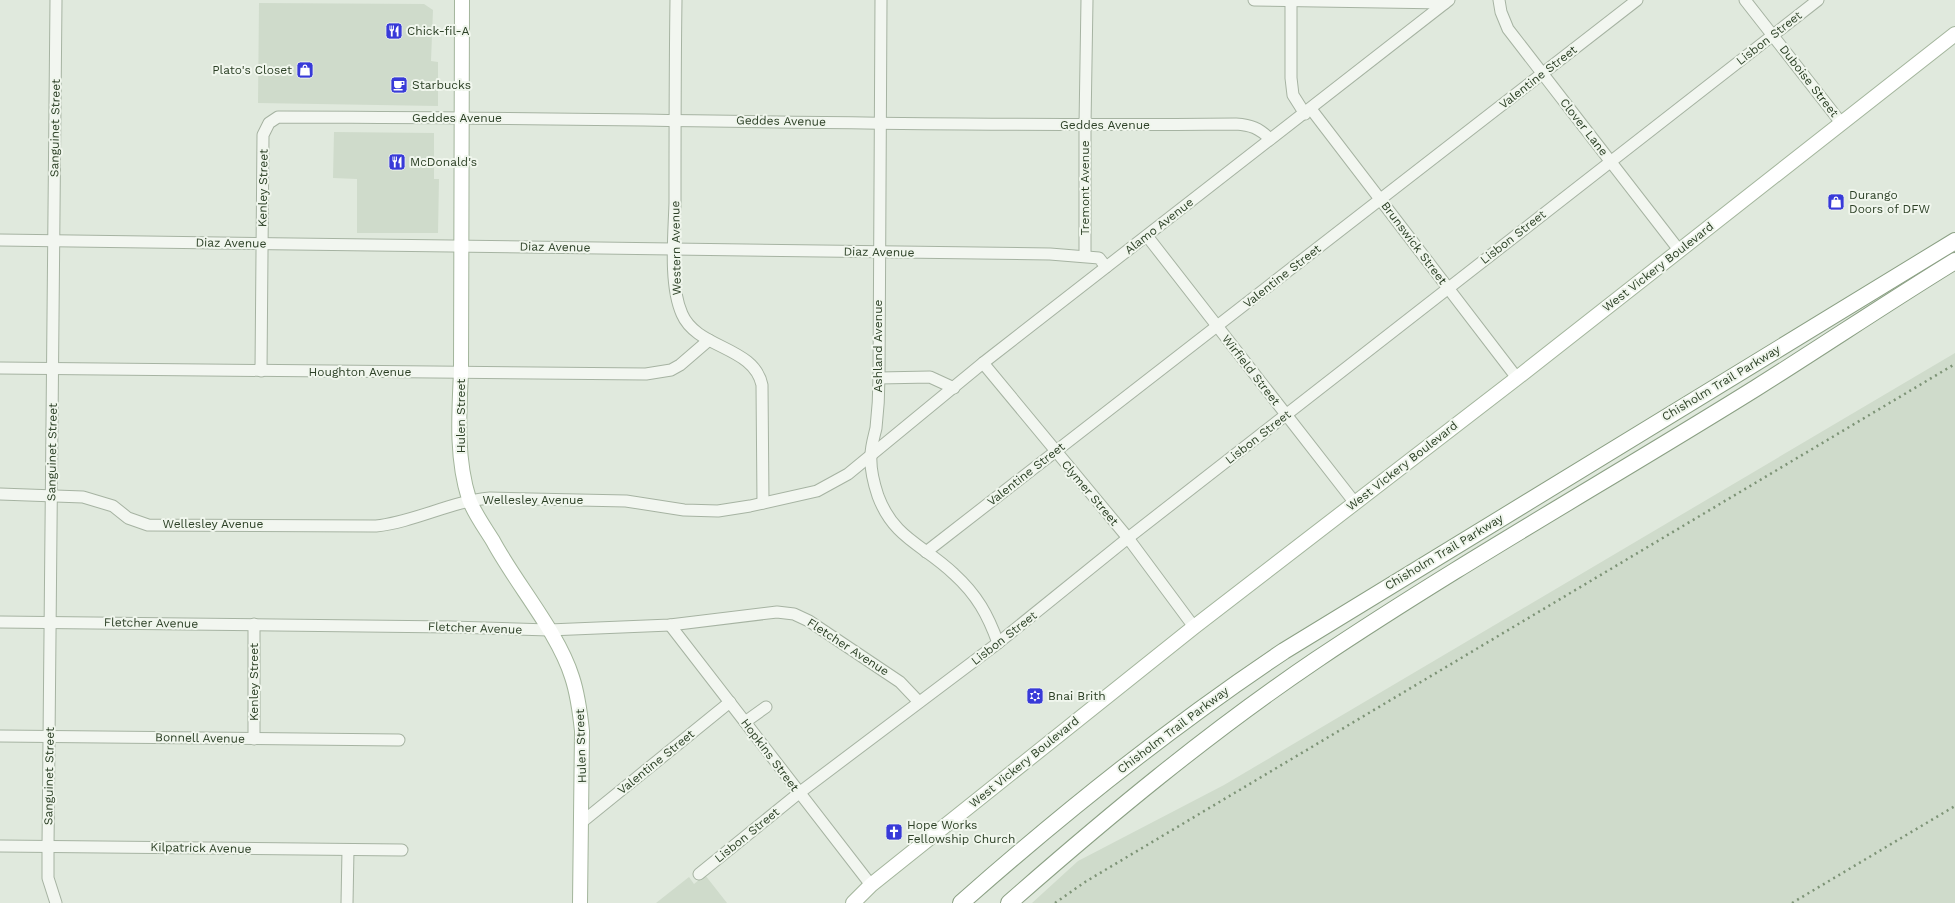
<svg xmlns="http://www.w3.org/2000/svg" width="1955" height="903" font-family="'Work Sans',sans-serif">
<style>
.built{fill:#cfdbcb}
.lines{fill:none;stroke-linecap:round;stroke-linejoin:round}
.minor-casing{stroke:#a6b3a2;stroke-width:13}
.major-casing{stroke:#a3b59c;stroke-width:16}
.highway-casing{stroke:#8ba084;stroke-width:18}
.minor{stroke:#f2f6f0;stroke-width:11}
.major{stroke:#fff;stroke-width:14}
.highway{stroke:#fff;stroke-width:16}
.rail{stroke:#7d9376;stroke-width:2.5;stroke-dasharray:2 4;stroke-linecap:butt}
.labels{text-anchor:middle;stroke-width:4;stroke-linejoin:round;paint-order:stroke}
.poi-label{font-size:12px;fill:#2c4026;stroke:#f0f6ed;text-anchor:start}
.street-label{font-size:12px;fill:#2c4026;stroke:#f0f6ed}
</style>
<rect width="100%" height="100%" fill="#e0e9dd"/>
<!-- built -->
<g class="built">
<polygon points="259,3 424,4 433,10 431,61 438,62 438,106 258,103"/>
<polygon points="334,132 434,133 434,179 439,179 438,233 357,233 357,179 333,178"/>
<polygon points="1955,353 1955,903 1032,903 1078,861 1224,785"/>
<polygon points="705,875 727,903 656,903 689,877 694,884"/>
</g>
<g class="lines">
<!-- minor casing -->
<g class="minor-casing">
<g id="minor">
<path d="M676 0C675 68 675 135 675 203 674 235 669 285 682 314 697 349 754 346 762 385L763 503"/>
<path d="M881 0C880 125 879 250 879 376 879 393 878 411 876 428 874 437 871 446 871 455 870 468 874 484 878 496 894 539 924 545 954 574 977 595 988 615 998 643"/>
<polyline points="1254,0 1445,3"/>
<polyline points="1291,0 1291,78 1293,95 1305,114"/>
<polyline points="1499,0 1501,12 1508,29 1679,250"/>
<polyline points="1745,0 1842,124"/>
<polyline points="1311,109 1517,378"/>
<polyline points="1147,236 1355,503"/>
<polyline points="0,240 1050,254 1099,258 1106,267"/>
<polyline points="1085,256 1085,125 1087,0"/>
<polyline points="983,363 1128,538 1194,627"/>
<polyline points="0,368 646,374 671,370 680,365 709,340"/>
<path d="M261 371 263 135 269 123 278 117C597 117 916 127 1236 124 1251 125 1259 128 1270 139"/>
<polyline points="879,378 930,377 954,388"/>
<path d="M0 494 83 497 113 506 128 518 148 525 376 526C415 522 451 501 490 498L626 501 684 510 718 511 750 506 817 491 848 474 983 363 1449 0"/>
<polyline points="926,552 1637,0"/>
<polyline points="0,622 451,627 549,630 670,625 777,612 794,614 809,621 900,682 919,702"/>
<polyline points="254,624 254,739"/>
<polyline points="670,625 871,885"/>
<polyline points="745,722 766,707"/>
<polyline points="0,736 399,740"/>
<polyline points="582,822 730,702"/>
<polyline points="0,846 402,850"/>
<polyline points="699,874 799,793 998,643 1128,538 1818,0"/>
<polyline points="56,903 48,878 48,846 56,0"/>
<polyline points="347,903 348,850"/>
</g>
</g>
<!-- major casing -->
<g class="major-casing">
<g id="major">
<path d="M462 0 461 372C459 415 456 458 469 499 474 513 485 528 493 541 516 584 558 632 572 677 578 695 580 712 582 731L580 903"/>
<polyline points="853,903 871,885 901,861 1194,627 1517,378 1955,34"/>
</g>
</g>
<!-- highway casing -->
<g class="highway-casing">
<g id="highway">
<path d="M961 903C1064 812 1170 727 1284 651L1955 241"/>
<path d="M1009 903C1107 817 1208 733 1316 660 1459 564 1610 479 1756 388 1823 346 1888 302 1955 261"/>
</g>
</g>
<!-- minor -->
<use href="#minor" class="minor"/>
<!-- major -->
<use href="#major" class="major"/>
<!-- highway -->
<use href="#highway" class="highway"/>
<!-- rail -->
<g class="rail">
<polyline points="1055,903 1085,882 1955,364"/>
<polyline points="1792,903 1955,806"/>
</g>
</g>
<!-- icons -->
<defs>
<g id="restaurant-square" transform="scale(0.9)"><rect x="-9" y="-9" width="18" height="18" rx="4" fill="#383ad8" stroke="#f0f6ed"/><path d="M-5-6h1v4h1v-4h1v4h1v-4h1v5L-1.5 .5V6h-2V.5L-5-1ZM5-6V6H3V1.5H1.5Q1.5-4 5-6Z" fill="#fff"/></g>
<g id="shop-square" transform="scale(0.9)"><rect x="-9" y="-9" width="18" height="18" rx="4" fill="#383ad8" stroke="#f0f6ed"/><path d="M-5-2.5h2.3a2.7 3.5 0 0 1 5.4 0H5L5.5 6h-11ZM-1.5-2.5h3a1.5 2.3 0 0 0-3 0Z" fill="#fff"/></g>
<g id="cafe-square" transform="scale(0.9)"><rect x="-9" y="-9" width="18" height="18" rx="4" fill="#383ad8" stroke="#f0f6ed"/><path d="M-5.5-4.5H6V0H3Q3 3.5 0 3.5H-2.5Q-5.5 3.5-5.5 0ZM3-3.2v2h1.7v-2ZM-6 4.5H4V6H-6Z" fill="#fff"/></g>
<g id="synagogue-square" transform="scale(0.9)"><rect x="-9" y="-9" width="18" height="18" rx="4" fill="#383ad8" stroke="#f0f6ed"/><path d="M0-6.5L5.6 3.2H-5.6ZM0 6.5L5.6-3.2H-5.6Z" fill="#fff"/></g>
<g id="church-square" transform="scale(0.9)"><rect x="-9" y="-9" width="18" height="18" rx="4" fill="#383ad8" stroke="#f0f6ed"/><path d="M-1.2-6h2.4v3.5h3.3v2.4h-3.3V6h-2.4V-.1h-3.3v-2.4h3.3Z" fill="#fff"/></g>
</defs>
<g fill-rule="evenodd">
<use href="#restaurant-square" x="394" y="31"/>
<use href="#shop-square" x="305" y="70"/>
<use href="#cafe-square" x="399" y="85"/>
<use href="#restaurant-square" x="397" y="162"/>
<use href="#shop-square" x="1836" y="202"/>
<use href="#synagogue-square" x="1035" y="696"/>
<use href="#church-square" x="894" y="832"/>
</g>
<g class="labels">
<!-- poi labels -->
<g class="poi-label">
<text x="407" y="35">Chick-fil-A</text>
<text x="292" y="74" text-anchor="end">Plato's Closet</text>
<text x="412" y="89">Starbucks</text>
<text x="410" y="166">McDonald's</text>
<text x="1849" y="199">Durango<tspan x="1849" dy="14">Doors of DFW</tspan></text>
<text x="1048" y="700">Bnai Brith</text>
<text x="907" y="829">Hope Works<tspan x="907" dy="14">Fellowship Church</tspan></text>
</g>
<!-- street labels -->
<g class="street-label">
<text transform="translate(1769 38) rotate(-38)" y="4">Lisbon Street</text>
<text transform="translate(1538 77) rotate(-38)" y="4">Valentine Street</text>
<text transform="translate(1809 81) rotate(52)" y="4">Duboise Street</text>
<text x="457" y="122">Geddes Avenue</text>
<text transform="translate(781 121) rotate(1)" y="4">Geddes Avenue</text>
<text x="1105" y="129">Geddes Avenue</text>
<text transform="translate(1584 127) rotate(52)" y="4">Clover Lane</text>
<text transform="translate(55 128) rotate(-89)" y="4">Sanguinet Street</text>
<text transform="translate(263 188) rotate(-89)" y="4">Kenley Street</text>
<text transform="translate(1085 188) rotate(-90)" y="4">Tremont Avenue</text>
<text transform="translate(1159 226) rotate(-38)" y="4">Alamo Avenue</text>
<text transform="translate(1513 237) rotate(-38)" y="4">Lisbon Street</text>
<text transform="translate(231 243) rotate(1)" y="4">Diaz Avenue</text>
<text transform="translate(1414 243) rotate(53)" y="4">Brunswick Street</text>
<text transform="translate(555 247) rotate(1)" y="4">Diaz Avenue</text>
<text transform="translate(676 248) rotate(-91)" y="4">Western Avenue</text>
<text transform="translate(879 252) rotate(1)" y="4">Diaz Avenue</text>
<text transform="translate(1658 267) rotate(-38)" y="4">West Vickery Boulevard</text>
<text transform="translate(1282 276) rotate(-38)" y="4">Valentine Street</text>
<text transform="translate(878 346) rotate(-90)" y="4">Ashland Avenue</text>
<text transform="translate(1251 370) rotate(52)" y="4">Wirfield Street</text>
<text x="360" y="376">Houghton Avenue</text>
<text transform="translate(1721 383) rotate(-31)" y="4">Chisholm Trail Parkway</text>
<text transform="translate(461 416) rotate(-90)" y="4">Hulen Street</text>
<text transform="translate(1258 437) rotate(-38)" y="4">Lisbon Street</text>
<text transform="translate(52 452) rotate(-89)" y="4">Sanguinet Street</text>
<text transform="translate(1402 466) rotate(-38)" y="4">West Vickery Boulevard</text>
<text transform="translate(1026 474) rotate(-38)" y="4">Valentine Street</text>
<text transform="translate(1090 493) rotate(50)" y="4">Clymer Street</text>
<text x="533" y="504">Wellesley Avenue</text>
<text x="213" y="528">Wellesley Avenue</text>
<text transform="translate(1444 552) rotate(-31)" y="4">Chisholm Trail Parkway</text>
<text transform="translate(151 623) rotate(1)" y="4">Fletcher Avenue</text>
<text transform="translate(475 628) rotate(2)" y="4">Fletcher Avenue</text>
<text transform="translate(1004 638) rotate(-38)" y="4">Lisbon Street</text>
<text transform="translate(848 647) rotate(33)" y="4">Fletcher Avenue</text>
<text transform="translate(254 682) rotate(-90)" y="4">Kenley Street</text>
<text transform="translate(1173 730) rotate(-37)" y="4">Chisholm Trail Parkway</text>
<text transform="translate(200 738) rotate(1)" y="4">Bonnell Avenue</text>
<text transform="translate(581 746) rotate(-92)" y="4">Hulen Street</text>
<text transform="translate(770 755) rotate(53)" y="4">Hopkins Street</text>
<text transform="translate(656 762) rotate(-39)" y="4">Valentine Street</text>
<text transform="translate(1024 762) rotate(-39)" y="4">West Vickery Boulevard</text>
<text transform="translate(49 776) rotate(-89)" y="4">Sanguinet Street</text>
<text transform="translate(747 835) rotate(-39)" y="4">Lisbon Street</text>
<text transform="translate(201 848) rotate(1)" y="4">Kilpatrick Avenue</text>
</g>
</g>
</svg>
